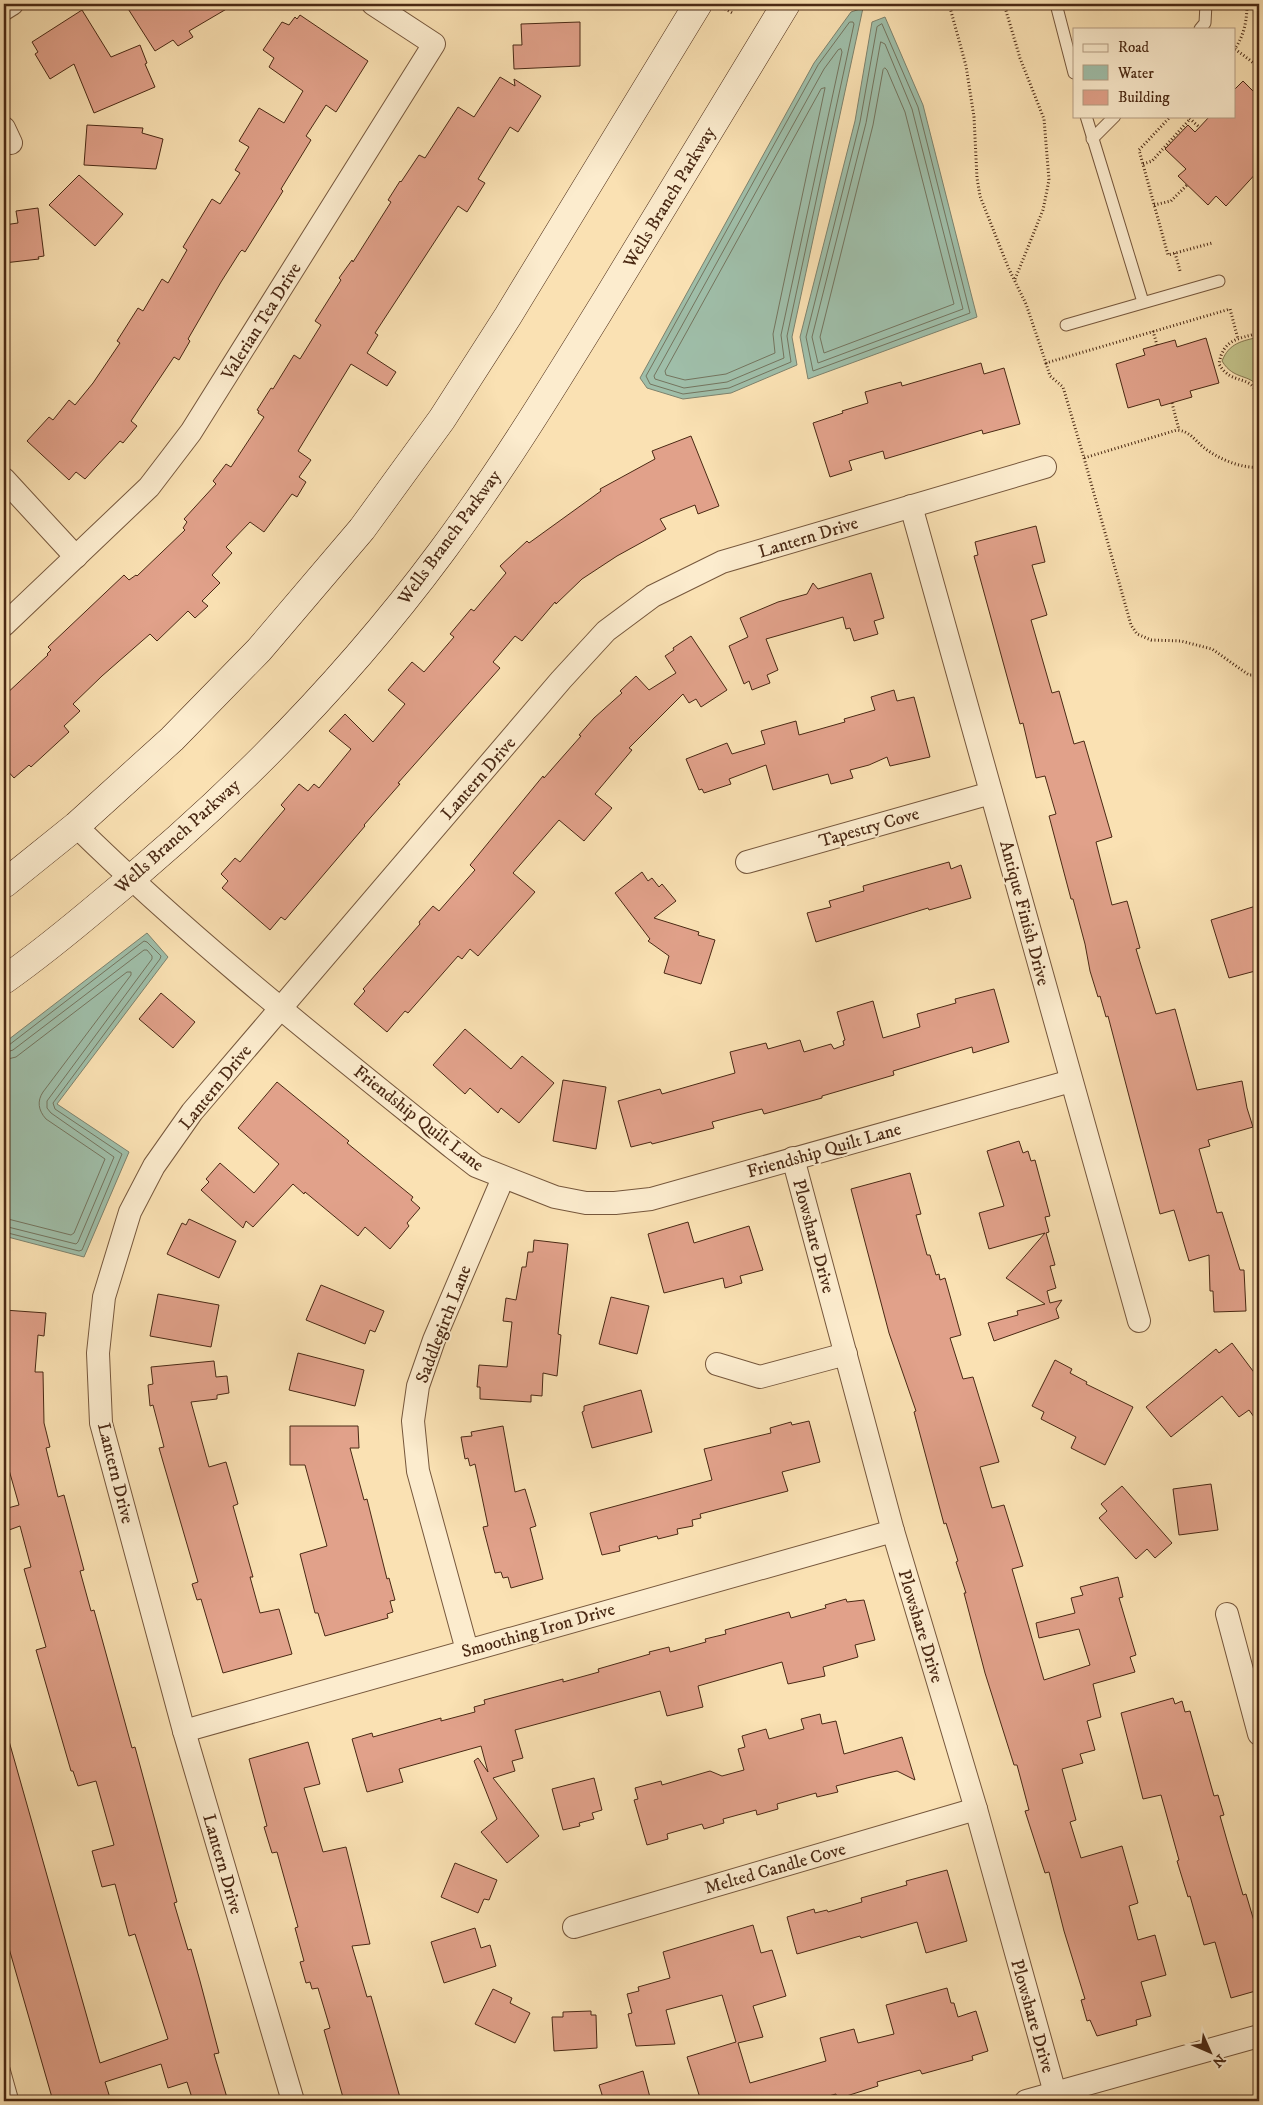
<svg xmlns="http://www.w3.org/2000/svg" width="1263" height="2105" font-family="'IM FELL DW Pica',serif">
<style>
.green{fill:#c2c28a;stroke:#86764f}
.water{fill:#9fbea9;stroke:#7d826d}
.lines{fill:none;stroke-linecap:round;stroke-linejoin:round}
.shore{stroke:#74745e;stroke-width:1}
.building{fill:#e1a18a;stroke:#4a2914}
.service-casing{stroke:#76573c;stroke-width:13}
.minor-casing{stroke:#76573c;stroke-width:24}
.secondary-casing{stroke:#4a2914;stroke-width:29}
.path{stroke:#4a2914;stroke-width:3;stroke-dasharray:1 2.5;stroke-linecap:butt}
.service{stroke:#fcecce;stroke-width:11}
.minor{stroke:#fcecce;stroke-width:22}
.secondary{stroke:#fcecce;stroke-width:28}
.labels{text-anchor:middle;stroke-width:4;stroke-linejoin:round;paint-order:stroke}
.street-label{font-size:18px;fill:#4a2914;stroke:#fcecce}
</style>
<rect width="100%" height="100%" fill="#fae1b3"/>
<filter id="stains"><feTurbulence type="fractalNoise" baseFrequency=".004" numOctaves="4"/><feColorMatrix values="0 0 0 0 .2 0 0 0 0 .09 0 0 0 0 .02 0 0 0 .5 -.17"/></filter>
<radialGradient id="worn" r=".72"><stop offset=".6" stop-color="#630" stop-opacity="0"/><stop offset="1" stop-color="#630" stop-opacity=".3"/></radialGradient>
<!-- green -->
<path class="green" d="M1259 337V388C1250 373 1234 381 1222 361 1229 343 1242 341 1259 337Z"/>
<!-- water -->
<g class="water">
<polygon points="863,8 792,337 797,365 731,393 683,399 647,388 640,378 814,63 851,12"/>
<polygon points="885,17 923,105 977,317 808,379 800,337 855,121 872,22"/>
<polygon points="147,933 168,957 57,1104 129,1152 84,1257 4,1236 4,1043"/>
</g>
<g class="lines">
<!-- shore -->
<g class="shore">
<polygon points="850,22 853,22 854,24 787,336 791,362 729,388 683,394 650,384 646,376 818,65"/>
<polygon points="882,24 918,107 970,313 813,371 806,337 860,122 877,27"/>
<polygon points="881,42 885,44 912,109 963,309 818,363 812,337 866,123"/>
<polygon points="841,49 842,52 781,335 784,358 727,382 684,388 655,379 654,376 824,69 838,50"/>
<polygon points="885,68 887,70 905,112 954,304 824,353 820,337 873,125 883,70"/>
<polygon points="825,88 773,334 775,353 726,374 685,380 666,375 665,371 821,89"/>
<polyline points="4,1046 9,1045 144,941 147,942 161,956 160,959 53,1103 55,1109 122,1154 82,1250 79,1251 4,1232"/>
<polyline points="4,1053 13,1050 144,950 147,950 152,956 152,959 47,1101 47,1108 51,1113 114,1157 78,1242 76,1244 4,1226"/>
<path d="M4 1060 16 1057 127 972H131V975L43 1092C37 1101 38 1110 46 1119L105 1159 74 1233 71 1235 4 1218"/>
</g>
</g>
<!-- building -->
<g class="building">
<polygon points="125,4 235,4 189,31 193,37 178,46 173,40 155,51"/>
<polygon points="82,10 111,57 140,45 147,63 145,64 155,87 94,113 74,64 50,79 35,54 38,52 32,42"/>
<polygon points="300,15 368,61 336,112 326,105 306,136 311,140 281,189 283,191 245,252 242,250 240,252 221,282 188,339 190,341 179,360 174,357 131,421 137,426 123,443 120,441 85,479 76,472 69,480 27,441 49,417 53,420 69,400 75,405 93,383 120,343 117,341 138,308 143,311 162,279 168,283 187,250 183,247 212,199 220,204 240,173 235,170 249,147 239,141 259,108 284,123 303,91 269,67 274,58 263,50 282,22 289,25 295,17 297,19"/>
<polygon points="580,22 580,66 514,69 513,45 522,45 521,24"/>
<polygon points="500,77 515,86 514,79 541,96 518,132 510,127 478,179 485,183 467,212 458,206 375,333 378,335 367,353 396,372 387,386 351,364 298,451 311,460 299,477 306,482 297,497 292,494 264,532 250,522 226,547 232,553 212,575 220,583 202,601 208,606 195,618 188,611 157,641 150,634 102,676 73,704 80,711 64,726 69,732 31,767 29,765 14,778 4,767 4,696 48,655 47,654 51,650 48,647 124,575 129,580 136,575 137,576 185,530 183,528 187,522 184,519 216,484 213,481 226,464 231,467 264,417 258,413 259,411 257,410 271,388 273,389 294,355 300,359 321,325 315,321 341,280 339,278 352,260 353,262 391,202 388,200 400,181 401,182 419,155 425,158 458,107 474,117"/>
<polygon points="1243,81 1259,97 1259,170 1226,206 1216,196 1208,205 1178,176 1186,169 1165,149 1188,125 1195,132 1210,116 1234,116 1234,90"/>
<polygon points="87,125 143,128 142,133 163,139 156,169 84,165"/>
<polygon points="79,175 123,214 95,246 49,205"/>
<polygon points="38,208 44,256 38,257 39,259 4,263 4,225 18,223 16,211"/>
<polygon points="1206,338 1219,383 1190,391 1192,397 1161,406 1159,399 1128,408 1116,364 1145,355 1143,349 1157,345 1175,340 1177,347"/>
<polygon points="981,363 984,374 1004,368 1020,424 983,434 982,430 885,459 883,451 849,461 852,470 830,477 813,423 843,413 842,411 868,403 865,392 901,382 902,386"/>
<polygon points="691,436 719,506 698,514 695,505 660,519 666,529 617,556 582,579 556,604 555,602 522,641 515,636 493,662 500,668 398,783 400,784 364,825 365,826 285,920 281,917 270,930 222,888 228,881 221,874 235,858 240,862 285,809 281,805 299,784 308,791 314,784 319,788 351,749 329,731 345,714 373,742 405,704 388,690 412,662 424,672 454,637 450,634 471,609 474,611 506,573 500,566 527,541 529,543 601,491 600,489 655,459 652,451"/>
<polygon points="1036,526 1045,562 1032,565 1047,615 1031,620 1052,693 1059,691 1074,744 1084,741 1112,837 1096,842 1112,905 1127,901 1140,948 1136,949 1156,1014 1175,1009 1197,1090 1242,1081 1247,1108 1253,1127 1208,1140 1210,1146 1199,1149 1217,1213 1222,1212 1240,1270 1244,1270 1246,1311 1214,1312 1213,1291 1210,1291 1209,1255 1189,1261 1174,1210 1160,1214 1108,1016 1106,1017 1100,996 1098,997 1090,971 1085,944 1073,899 1071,899 1049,816 1056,814 1045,776 1036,778 1023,723 1020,724 974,556 978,555 975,542"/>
<polygon points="871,573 884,618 874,621 878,634 854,641 850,628 846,629 843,617 766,639 778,670 767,675 770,683 752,690 749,681 744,684 729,646 748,637 740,618 778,602 807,594 813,583 818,589"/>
<polygon points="691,636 727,690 701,707 696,699 689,703 683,694 629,748 632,750 595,794 612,808 584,841 559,820 513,873 535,892 478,956 470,949 462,959 458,956 408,1013 405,1011 387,1032 354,1004 365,991 363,989 420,924 419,922 433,906 439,911 475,870 470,865 543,776 544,778 581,736 579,735 594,718 622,693 620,691 636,676 649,690 676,673 665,656 674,650 673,648"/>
<polygon points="894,690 897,701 914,697 930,757 890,766 887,757 869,765 850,770 853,778 831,784 828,774 773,790 766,765 729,779 731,784 704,793 702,789 699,790 686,759 727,743 732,754 765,744 761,731 796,721 799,735 845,722 844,719 875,710 871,697"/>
<polygon points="949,862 951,869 961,865 971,898 929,910 928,908 816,942 807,913 831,907 829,901 864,891 863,886"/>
<polygon points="642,872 648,881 652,878 659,887 662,884 676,901 654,918 699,932 698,935 715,940 701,984 664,973 669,956 648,941 650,939 615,893"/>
<polygon points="1259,905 1259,970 1229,978 1211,920"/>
<polygon points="994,989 1009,1042 973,1053 972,1047 893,1071 894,1075 822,1096 822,1098 764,1114 762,1109 746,1113 712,1122 714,1128 652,1144 651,1142 631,1147 618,1101 660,1089 662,1094 735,1073 730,1052 766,1043 768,1049 800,1040 804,1052 831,1044 834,1049 844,1045 843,1041 845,1040 837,1012 873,1001 883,1038 920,1027 917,1014 956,1003 955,999"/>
<polygon points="161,993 195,1022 173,1048 139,1019"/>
<polygon points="465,1029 511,1069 522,1056 554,1083 519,1123 501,1108 498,1113 470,1088 465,1094 433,1065"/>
<polygon points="563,1080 606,1087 596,1149 553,1141"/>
<polygon points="277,1082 349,1141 347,1143 413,1197 411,1200 420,1208 407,1223 409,1226 390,1249 365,1227 358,1236 305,1192 304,1194 293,1184 253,1227 246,1221 243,1228 201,1190 209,1182 206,1179 220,1163 254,1193 279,1164 238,1128"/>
<polygon points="1019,1141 1023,1153 1028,1151 1031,1161 1035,1160 1050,1216 1045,1217 1049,1232 1046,1233 1055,1265 1050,1266 1056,1288 1047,1291 1050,1303 1062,1300 1056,1309 1059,1318 994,1341 988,1323 1018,1315 1017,1311 1045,1304 1006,1278 1045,1233 989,1249 979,1213 1004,1206 987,1151"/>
<polygon points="910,1173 921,1214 916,1215 927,1255 930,1255 936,1275 939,1274 940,1280 945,1278 961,1335 950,1338 963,1379 973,1377 999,1462 980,1467 992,1508 1004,1505 1023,1566 1012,1569 1044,1680 1090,1665 1079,1629 1039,1638 1036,1623 1075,1613 1071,1598 1083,1595 1080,1587 1118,1577 1123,1597 1119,1598 1136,1655 1130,1657 1135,1672 1093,1684 1101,1717 1087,1721 1095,1750 1080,1754 1083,1763 1062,1769 1076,1820 1070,1822 1081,1858 1122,1846 1138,1903 1129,1906 1138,1940 1155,1935 1166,1975 1141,1982 1151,2016 1136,2020 1137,2025 1097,2036 1090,2020 1087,2021 1081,2000 1085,1999 1064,1931 1049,1872 1045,1873 1025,1811 1029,1810 1017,1765 1014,1765 985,1673 964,1593 966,1593 956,1562 958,1561 946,1523 944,1524 914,1412 916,1411 889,1333 851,1189"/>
<polygon points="189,1219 236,1241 219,1278 167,1254 182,1223 186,1225"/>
<polygon points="688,1222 694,1243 749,1226 763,1270 740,1276 742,1283 725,1288 723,1278 664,1293 648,1234"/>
<polygon points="534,1240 568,1244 558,1334 561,1335 557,1376 543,1373 542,1396 531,1395 531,1402 480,1399 480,1387 477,1387 479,1365 507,1367 512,1322 503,1321 506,1298 516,1300 522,1267 526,1267 528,1252 533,1252"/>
<polygon points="321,1285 384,1311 375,1332 370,1330 365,1344 306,1320"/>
<polygon points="158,1294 219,1305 211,1347 150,1336"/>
<polygon points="611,1297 649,1306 637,1354 599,1344"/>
<polygon points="4,1310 46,1313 44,1336 38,1335 35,1372 43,1372 44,1423 50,1447 46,1448 58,1497 64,1495 84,1570 80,1571 91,1611 94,1610 132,1748 135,1747 177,1902 174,1903 188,1950 191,1949 200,1981 219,2053 214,2054 228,2101 193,2101 187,2082 168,2088 161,2064 105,2082 111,2101 53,2101 4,1931 4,1741 9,1741 100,2063 168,2039 135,1934 129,1936 115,1884 102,1887 92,1851 114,1845 96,1781 78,1786 73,1771 71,1771 36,1650 46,1647 24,1569 31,1567 20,1526 9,1530 4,1511 4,1509 19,1505 9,1470 4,1471"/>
<polygon points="1232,1343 1259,1379 1259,1424 1249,1410 1239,1417 1222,1396 1171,1437 1146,1407 1216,1349 1219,1353"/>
<polygon points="298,1353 364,1370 355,1406 289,1390"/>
<polygon points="1055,1360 1072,1369 1070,1373 1087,1382 1086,1384 1133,1407 1105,1465 1071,1448 1076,1437 1041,1419 1044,1412 1032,1406"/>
<polygon points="214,1361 216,1377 227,1376 229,1393 217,1395 217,1399 191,1402 209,1467 226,1462 238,1504 233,1506 253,1577 250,1577 260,1613 279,1609 292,1654 223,1673 201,1599 197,1600 192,1584 198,1582 159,1448 164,1447 153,1405 150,1406 148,1385 153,1384 151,1367"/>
<polygon points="641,1390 652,1432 592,1448 582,1412 584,1411 584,1406"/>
<polygon points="809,1421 820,1462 782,1472 788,1491 700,1514 701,1518 692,1520 693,1526 677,1529 678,1534 658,1539 657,1536 619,1546 620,1551 602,1555 590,1513 712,1480 704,1449 771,1433 770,1428 791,1422 792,1425"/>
<polygon points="290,1426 358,1426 359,1448 350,1448 364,1500 367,1499 387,1579 389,1578 395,1600 390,1601 393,1612 387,1614 388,1618 325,1636 318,1613 315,1613 300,1554 327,1546 305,1465 290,1465"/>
<polygon points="503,1426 515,1492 525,1489 536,1526 530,1528 543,1579 511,1588 508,1577 503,1578 501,1572 495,1573 483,1527 488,1526 475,1464 470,1466 468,1458 465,1459 461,1437 472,1436 471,1432"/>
<polygon points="1211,1484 1218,1530 1179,1535 1173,1489"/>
<polygon points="1122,1486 1172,1543 1155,1558 1147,1549 1136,1559 1099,1518 1107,1511 1101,1504"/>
<polygon points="846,1599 847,1602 864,1600 875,1640 855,1645 858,1657 823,1667 825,1676 788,1684 782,1662 698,1686 703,1707 667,1716 660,1691 515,1730 523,1758 512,1761 515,1771 493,1778 539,1836 507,1863 481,1832 497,1819 474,1761 478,1758 488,1772 481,1746 399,1769 403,1782 367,1792 352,1739 372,1733 373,1737 441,1718 441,1721 475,1712 474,1707 485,1704 484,1700 563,1679 563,1682 599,1672 598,1669 650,1654 649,1652 669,1647 670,1652 706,1642 705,1639 726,1634 725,1630 789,1612 791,1618 826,1608 825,1605"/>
<polygon points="1173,1698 1175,1704 1182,1701 1185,1712 1190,1711 1214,1796 1218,1795 1224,1815 1220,1816 1228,1844 1243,1895 1246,1894 1259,1938 1259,1990 1231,1998 1215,1942 1204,1945 1190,1896 1188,1897 1177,1861 1179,1860 1161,1795 1143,1799 1121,1713"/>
<polygon points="820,1714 822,1724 836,1721 844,1754 902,1737 915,1780 897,1771 871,1777 836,1786 838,1792 817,1797 816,1793 777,1804 778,1809 757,1815 756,1810 723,1819 724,1823 704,1829 702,1824 667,1834 668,1839 647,1845 634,1800 638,1799 635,1788 661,1781 662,1785 710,1771 722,1776 744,1770 738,1749 745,1747 742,1736 766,1729 769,1739 804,1729 801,1719"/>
<polygon points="308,1742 320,1784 304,1788 323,1852 346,1847 370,1944 352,1946 367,1997 371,1996 401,2101 344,2101 324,2030 330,2028 318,1988 312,1989 310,1982 306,1983 300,1962 304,1961 295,1928 298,1927 277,1852 272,1853 264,1827 267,1826 249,1759"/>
<polygon points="594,1778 602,1810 592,1813 594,1819 579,1823 580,1826 563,1830 552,1789"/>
<polygon points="455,1863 497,1880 489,1900 484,1899 478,1913 441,1897"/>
<polygon points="947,1870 967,1941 926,1953 917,1922 861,1938 860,1936 797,1954 787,1917 814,1909 815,1913 827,1910 828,1912 862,1902 861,1898 907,1885 906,1881"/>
<polygon points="753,1925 761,1953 772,1950 786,1996 753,2006 763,2037 738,2043 750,2083 826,2061 820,2038 854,2029 858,2043 894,2034 886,2005 947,1988 951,2003 954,2003 958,2017 976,2011 988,2051 972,2056 973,2060 922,2074 920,2070 877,2082 878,2086 837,2099 836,2094 810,2101 701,2101 687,2057 736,2042 722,1995 666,2010 675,2044 636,2046 628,2014 632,2013 627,1994 639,1991 638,1987 670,1978 663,1952"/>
<polygon points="475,1928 481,1948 490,1945 496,1966 444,1983 431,1942"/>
<polygon points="493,1989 512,1998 510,2003 530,2013 515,2043 475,2024"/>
<polygon points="591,2011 591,2015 596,2015 597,2048 554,2051 552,2017 563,2017 563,2012"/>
<polygon points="643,2071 651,2101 604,2101 599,2085"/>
</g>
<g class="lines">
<!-- service casing -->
<g class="service-casing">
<g id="service">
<polyline points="1056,4 1074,73"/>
<polyline points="1200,29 1205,23 1206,4"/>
<polyline points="1086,116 1143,302"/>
<polyline points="1092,139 1115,116"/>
<polyline points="1066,325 1219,281"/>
<polyline points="4,2069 13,2101"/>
</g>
</g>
<!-- minor casing -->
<g class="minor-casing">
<g id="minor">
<polyline points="4,9 12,4"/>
<polyline points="4,128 11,143"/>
<polyline points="4,479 76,557"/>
<polyline points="911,506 1139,1321"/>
<polyline points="4,625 149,487 191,432 434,44 373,4"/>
<path d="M76 826C194 942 325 1045 454 1149L476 1166 555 1197 586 1203H615L651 1199 1071 1081"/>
<polyline points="747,862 991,793"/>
<polyline points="793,1158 893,1531 976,1809 1055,2093"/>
<polyline points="717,1364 760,1377 846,1354"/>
<polyline points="1227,1614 1259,1734"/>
<polyline points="467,1650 418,1471 413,1421 418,1386 434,1340 503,1178"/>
<polyline points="184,1731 893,1531"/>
<polyline points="574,1927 976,1809"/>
<polyline points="293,2101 184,1731 101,1423 98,1353 104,1297 130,1212 154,1166 192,1112 561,680 606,631 653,596 722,562 1045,467"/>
<polyline points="1026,2101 1259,2036"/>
</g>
</g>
<!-- secondary casing -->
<g class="secondary-casing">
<g id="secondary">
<polyline points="4,884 76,826 172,739 259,650 362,529 442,419 508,316 698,4"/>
<path d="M4 980C38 956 71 929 103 902 229 799 345 682 442 551 502 470 555 383 608 297 668 199 727 101 786 4"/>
</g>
</g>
<!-- path -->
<g class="path">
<polyline points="949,4 966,66 974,117 977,178 980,196 1008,267 1026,304 1046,363 1230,309 1238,339"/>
<polyline points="1004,4 1020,58 1044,119 1049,180 1043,210 1015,279"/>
<polyline points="722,7 734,14"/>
<polyline points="1235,49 1259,67"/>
<path d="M1234 50C1244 36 1247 21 1247 4"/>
<polyline points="1171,116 1139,150 1168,255 1212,243"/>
<polyline points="1187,116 1199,127"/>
<polyline points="1143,164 1152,161 1190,119"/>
<polyline points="1154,205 1171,201 1187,185"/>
<polyline points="1175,253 1180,271"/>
<polyline points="1153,331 1157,345"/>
<path d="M1259 333C1238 339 1223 339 1219 364 1232 387 1250 372 1259 397"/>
<path d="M1046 363 1050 376 1063 387 1084 458 1177 430C1189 431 1194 439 1203 447 1217 458 1241 469 1259 467"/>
<polyline points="1172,403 1179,430"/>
<polyline points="1084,458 1131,625 1137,634 1151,640 1181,641 1212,649 1249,675 1259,675"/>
</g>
<!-- service -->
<use href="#service" class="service"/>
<!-- minor -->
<use href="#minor" class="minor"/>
<!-- secondary -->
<use href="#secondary" class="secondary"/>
</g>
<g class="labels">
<!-- street labels -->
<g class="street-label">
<text transform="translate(669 197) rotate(-59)" y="6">Wells Branch Parkway</text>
<text transform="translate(261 321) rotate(-58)" y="6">Valerian Tea Drive</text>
<text transform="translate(449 537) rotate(-54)" y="6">Wells Branch Parkway</text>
<text transform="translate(808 537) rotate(-17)" y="6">Lantern Drive</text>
<text transform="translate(478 778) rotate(-49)" y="6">Lantern Drive</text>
<text transform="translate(869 827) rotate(-16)" y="6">Tapestry Cove</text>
<text transform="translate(177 836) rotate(-42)" y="6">Wells Branch Parkway</text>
<text transform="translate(1025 913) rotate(75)" y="6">Antique Finish Drive</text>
<text transform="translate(215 1087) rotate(-51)" y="6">Lantern Drive</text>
<text transform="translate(419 1118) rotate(38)" y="6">Friendship Quilt Lane</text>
<text transform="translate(824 1150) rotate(-16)" y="6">Friendship Quilt Lane</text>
<text transform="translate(814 1236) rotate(75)" y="6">Plowshare Drive</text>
<text transform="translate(443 1324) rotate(-69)" y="6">Saddlegirth Lane</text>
<text transform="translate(116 1473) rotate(76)" y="6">Lantern Drive</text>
<text transform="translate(921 1626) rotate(73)" y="6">Plowshare Drive</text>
<text transform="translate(538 1630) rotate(-16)" y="6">Smoothing Iron Drive</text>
<text transform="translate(223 1864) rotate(74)" y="6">Lantern Drive</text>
<text transform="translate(775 1868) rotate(-16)" y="6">Melted Candle Cove</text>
<text transform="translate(1033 2016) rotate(74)" y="6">Plowshare Drive</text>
</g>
</g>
<!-- margin -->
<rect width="1263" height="2105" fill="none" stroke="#fae1b3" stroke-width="20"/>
<rect x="5" y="5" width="1253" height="2095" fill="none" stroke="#4a2914" stroke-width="2.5"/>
<rect x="10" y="10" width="1243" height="2085" fill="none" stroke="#4a2914"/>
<!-- legend -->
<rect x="1073" y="28" width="162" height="90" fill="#fcecce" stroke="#b59e84"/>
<rect x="1083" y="44" width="25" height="8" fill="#fcecce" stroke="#b59e84"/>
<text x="1118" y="52" font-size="15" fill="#4a2914">Road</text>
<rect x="1083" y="65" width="25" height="15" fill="#9fbea9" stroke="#b59e84"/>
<text x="1118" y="78" font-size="15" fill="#4a2914">Water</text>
<rect x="1083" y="90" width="25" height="15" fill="#e1a18a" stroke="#b59e84"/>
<text x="1118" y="102" font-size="15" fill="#4a2914">Building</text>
<!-- north arrow -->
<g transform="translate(1210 2052) rotate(135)" stroke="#fcecce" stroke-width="4" paint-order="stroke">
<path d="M0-4L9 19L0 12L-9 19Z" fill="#4a2914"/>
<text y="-8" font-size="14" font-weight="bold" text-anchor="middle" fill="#4a2914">N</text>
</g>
<rect width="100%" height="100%" filter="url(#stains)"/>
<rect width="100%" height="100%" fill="url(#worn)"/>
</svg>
